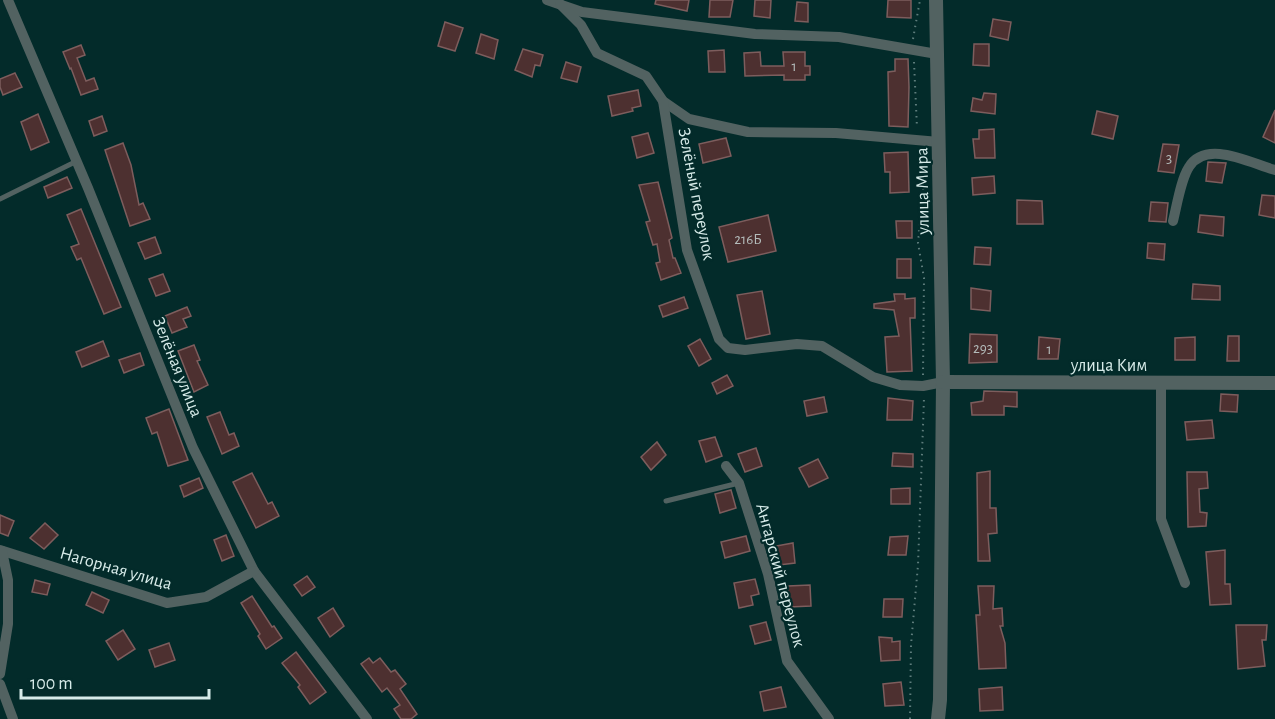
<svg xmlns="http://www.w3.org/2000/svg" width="1275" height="719" font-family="'Alegreya Sans',sans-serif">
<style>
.building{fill:#4d3030;stroke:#7d5d5d;stroke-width:1.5}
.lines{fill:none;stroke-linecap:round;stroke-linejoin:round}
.path{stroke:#5e7d7c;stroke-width:2;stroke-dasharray:1.5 4.5;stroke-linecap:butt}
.service{stroke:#526261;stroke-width:5}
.minor{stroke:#526261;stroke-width:10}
.tertiary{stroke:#526261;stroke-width:14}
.labels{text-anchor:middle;stroke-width:4.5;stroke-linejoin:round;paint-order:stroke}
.number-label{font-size:15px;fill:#b4bcbb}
.street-label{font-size:18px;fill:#d7ebe9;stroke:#032b2a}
</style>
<rect width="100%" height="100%" fill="#032b2a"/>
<!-- building -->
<g class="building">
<polygon points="656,0 689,0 687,11 655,4"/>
<polygon points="710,0 733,0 730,17 709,17"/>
<polygon points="755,0 771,0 770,18 754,16"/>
<polygon points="888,0 911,0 911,18 887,17"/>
<polygon points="797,2 808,3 808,22 795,21"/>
<polygon points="993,19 1011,22 1008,40 990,36"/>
<polygon points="445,22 463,28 455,51 438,46"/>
<polygon points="481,34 498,40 494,59 476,53"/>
<polygon points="974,44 989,44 989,66 973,65"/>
<polygon points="81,45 85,55 77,58 86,81 94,78 98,89 81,95 71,68 70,69 63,52"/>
<polygon points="523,49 543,55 540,66 535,65 532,77 515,70"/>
<polygon points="724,50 725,72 709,72 708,51"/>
<polygon points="760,52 761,66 784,66 783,52 805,52 805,66 810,66 810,75 805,75 805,80 784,80 784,75 745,76 744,53"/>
<polygon points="895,59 908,59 909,87 908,127 889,126 888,72 895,71"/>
<polygon points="566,62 581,67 577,82 561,78"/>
<polygon points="15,73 22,87 3,95 0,87 0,79"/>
<polygon points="638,90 641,106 632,108 633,111 612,116 608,96"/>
<polygon points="984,93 996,94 995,114 971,111 973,98 982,100"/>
<polygon points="1275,110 1275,143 1263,137"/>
<polygon points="1097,111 1118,116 1113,139 1092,134"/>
<polygon points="38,114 49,142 31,150 21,122"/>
<polygon points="102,116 107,131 94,136 89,121"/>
<polygon points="994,129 995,158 975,158 973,139 979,139 979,130"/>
<polygon points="648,133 654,153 637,158 632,137"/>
<polygon points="726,138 731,156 703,163 699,144"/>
<polygon points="123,143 131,165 139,205 143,203 150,219 130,226 105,150"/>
<polygon points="1163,144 1179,145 1174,173 1158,171"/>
<polygon points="908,152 909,192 890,193 890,172 885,172 884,153"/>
<polygon points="1208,162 1226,163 1222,183 1206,181"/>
<polygon points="994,176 995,193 973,195 972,178"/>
<polygon points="67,177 72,188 48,198 44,187"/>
<polygon points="658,182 672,238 669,240 673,258 675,258 681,273 661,280 656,263 660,262 657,244 653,245 646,222 650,221 639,185"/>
<polygon points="1262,195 1275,196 1275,218 1259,215"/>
<polygon points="1017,200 1042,201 1043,224 1017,224"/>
<polygon points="1151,202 1168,203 1166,222 1149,221"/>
<polygon points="81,209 121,307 104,314 81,258 77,260 71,247 79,244 67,215"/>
<polygon points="768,215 776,251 728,262 719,227"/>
<polygon points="1200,215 1224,217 1223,236 1198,232"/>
<polygon points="896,221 912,221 912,238 897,238"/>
<polygon points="155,237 161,253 145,259 138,243"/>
<polygon points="1148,243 1165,244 1164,260 1147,258"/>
<polygon points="975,247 991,248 990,265 974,264"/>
<rect x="897" y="259" width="14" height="19"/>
<polygon points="163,274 170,291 156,296 149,279"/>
<polygon points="1193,284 1220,286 1220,300 1192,299"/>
<polygon points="971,288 991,291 990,311 971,309"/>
<polygon points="762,291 770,334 746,339 737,295"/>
<polygon points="894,294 905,294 905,299 915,298 915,318 910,318 912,371 887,372 885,337 899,336 894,310 874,308 874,304 895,301"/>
<polygon points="684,297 688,308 663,317 659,306"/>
<polygon points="187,307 191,316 183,319 187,327 172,333 165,316"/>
<polygon points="970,334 997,335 997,362 969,363"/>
<polygon points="1228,336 1239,336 1239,361 1227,361"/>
<polygon points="1039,337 1060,339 1058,359 1038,359"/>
<polygon points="1195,337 1195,360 1175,360 1175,338"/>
<polygon points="700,339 711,359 699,366 688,346"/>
<polygon points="103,341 109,356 82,367 76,352"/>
<polygon points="194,345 200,360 197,361 208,385 194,392 178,351"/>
<polygon points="140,353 144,365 124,373 119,360"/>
<polygon points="727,375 733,386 717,394 712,383"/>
<polygon points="984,391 1017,392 1017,407 1004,406 1004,415 972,415 971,403 983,401"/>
<polygon points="1221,394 1238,395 1237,412 1220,411"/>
<polygon points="824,397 827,412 807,416 804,401"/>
<polygon points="888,398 913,401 912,420 887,420"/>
<polygon points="169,409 188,460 168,466 157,432 152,434 146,418"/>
<polygon points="220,412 229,435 234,433 239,446 222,454 207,417"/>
<polygon points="1212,420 1214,438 1187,440 1185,422"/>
<polygon points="715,437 722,456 706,462 699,441"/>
<polygon points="657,442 666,455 651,470 641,457"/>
<polygon points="756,448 762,466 745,472 738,454"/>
<polygon points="893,453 913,454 913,467 892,466"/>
<polygon points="818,459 828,478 809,487 799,468"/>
<polygon points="990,471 990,508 996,508 997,533 988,534 990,561 978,561 977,473"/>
<polygon points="1187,472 1207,472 1208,488 1199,489 1200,512 1207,513 1206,526 1188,527"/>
<polygon points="252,473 268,504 272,502 279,516 256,528 233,482"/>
<polygon points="199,478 203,488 184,497 180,486"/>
<polygon points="910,488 910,504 891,504 891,489"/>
<polygon points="731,490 736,508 720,513 715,494"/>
<polygon points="0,515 14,521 8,536 0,533"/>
<polygon points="45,523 58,535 44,549 30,538"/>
<polygon points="226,535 234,556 222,561 214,540"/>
<polygon points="746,536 750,551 725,558 721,542"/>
<polygon points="908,536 906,555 888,555 890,537"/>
<polygon points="793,543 795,563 779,565 776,546"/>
<polygon points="1225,550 1225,584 1230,584 1231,604 1210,605 1206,552"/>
<polygon points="307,576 315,587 302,596 294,585"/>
<polygon points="755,579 759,594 751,596 753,605 739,608 734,583"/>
<polygon points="35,580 50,584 47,595 32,592"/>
<polygon points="810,585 811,606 789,607 788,586"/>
<polygon points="978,586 994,586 993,609 1002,608 1003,626 1000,626 1005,643 1006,668 979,669 976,615 980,615"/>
<polygon points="92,592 109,600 103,613 86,605"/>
<polygon points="252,596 272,627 274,626 282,638 266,649 258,636 260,634 241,603"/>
<polygon points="884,599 903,599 902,617 883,617"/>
<polygon points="333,608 344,626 330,637 318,618"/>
<polygon points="766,622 771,640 755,644 750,626"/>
<polygon points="1236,625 1267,625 1266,640 1262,640 1265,666 1238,669"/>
<polygon points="123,630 135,649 118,660 106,641"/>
<polygon points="879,637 892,638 892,642 900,641 900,660 881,661"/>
<polygon points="169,643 175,660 155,667 149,650"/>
<polygon points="296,652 326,692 310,704 298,687 300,685 282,663"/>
<polygon points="369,658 373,663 380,658 391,672 395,670 406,684 400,689 417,714 411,719 401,719 394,709 400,705 387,688 382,692 361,664"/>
<polygon points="901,682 904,705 885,706 883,684"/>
<polygon points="781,687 786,707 764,711 760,692"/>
<polygon points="1002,687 1003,710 980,711 979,689"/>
</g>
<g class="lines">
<!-- path -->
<g class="path">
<polyline points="913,39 920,0"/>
<polyline points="914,62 917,128"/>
<polyline points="923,375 924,278 918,243 925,171 924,153"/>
<polyline points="910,719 911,645 918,565 924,398"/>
</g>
<!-- service -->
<g class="service">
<polyline points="0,199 77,161"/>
<polyline points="666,501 739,483"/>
</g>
<!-- minor -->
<g class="minor">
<polyline points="8,0 88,188 193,448 254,571 367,719"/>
<polyline points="547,0 582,12 755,34 839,37 937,54"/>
<polyline points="560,4 581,25 597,53 646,76 663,101 689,119 748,132 836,133 939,142"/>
<polyline points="663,101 687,250 719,339 728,348 745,350 797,344 822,346 873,377 900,385 923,386 943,382"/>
<path d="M1173 221C1177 205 1181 179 1189 167 1206 139 1250 163 1275 170"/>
<polyline points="1161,383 1161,519 1185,583"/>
<polyline points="726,466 739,483 768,574 787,661 829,719"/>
<polyline points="0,550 167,603 206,597 254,571"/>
<polyline points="0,674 8,624 8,580 2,551"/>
<polyline points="0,684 13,719"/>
</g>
<!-- tertiary -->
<g class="tertiary">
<polyline points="936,0 943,382 940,700 938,719"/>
<polyline points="943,382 1275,383"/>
</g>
</g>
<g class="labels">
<!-- number labels -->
<g class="number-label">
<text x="794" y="71">1</text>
<text x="1169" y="163">3</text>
<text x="748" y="244">216Б</text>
<text x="983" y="353">293</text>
<text x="1049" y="354">1</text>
</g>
<!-- street labels -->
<g class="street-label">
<text transform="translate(922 191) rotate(-91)" y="6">улица Мира</text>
<text transform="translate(697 194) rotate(79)" y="6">Зелёный переулок</text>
<text x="1109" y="371">улица Ким</text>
<text transform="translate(178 367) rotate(68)" y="6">Зелёная улица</text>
<text transform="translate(116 568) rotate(16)" y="6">Нагорная улица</text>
<text transform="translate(781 575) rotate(75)" y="6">Ангарский переулок</text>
</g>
</g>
<!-- scale -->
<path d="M21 689v9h188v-9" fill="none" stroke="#d7ebe9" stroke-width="3"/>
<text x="30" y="689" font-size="18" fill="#d7ebe9" stroke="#032b2a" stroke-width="4.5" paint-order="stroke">100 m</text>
</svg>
